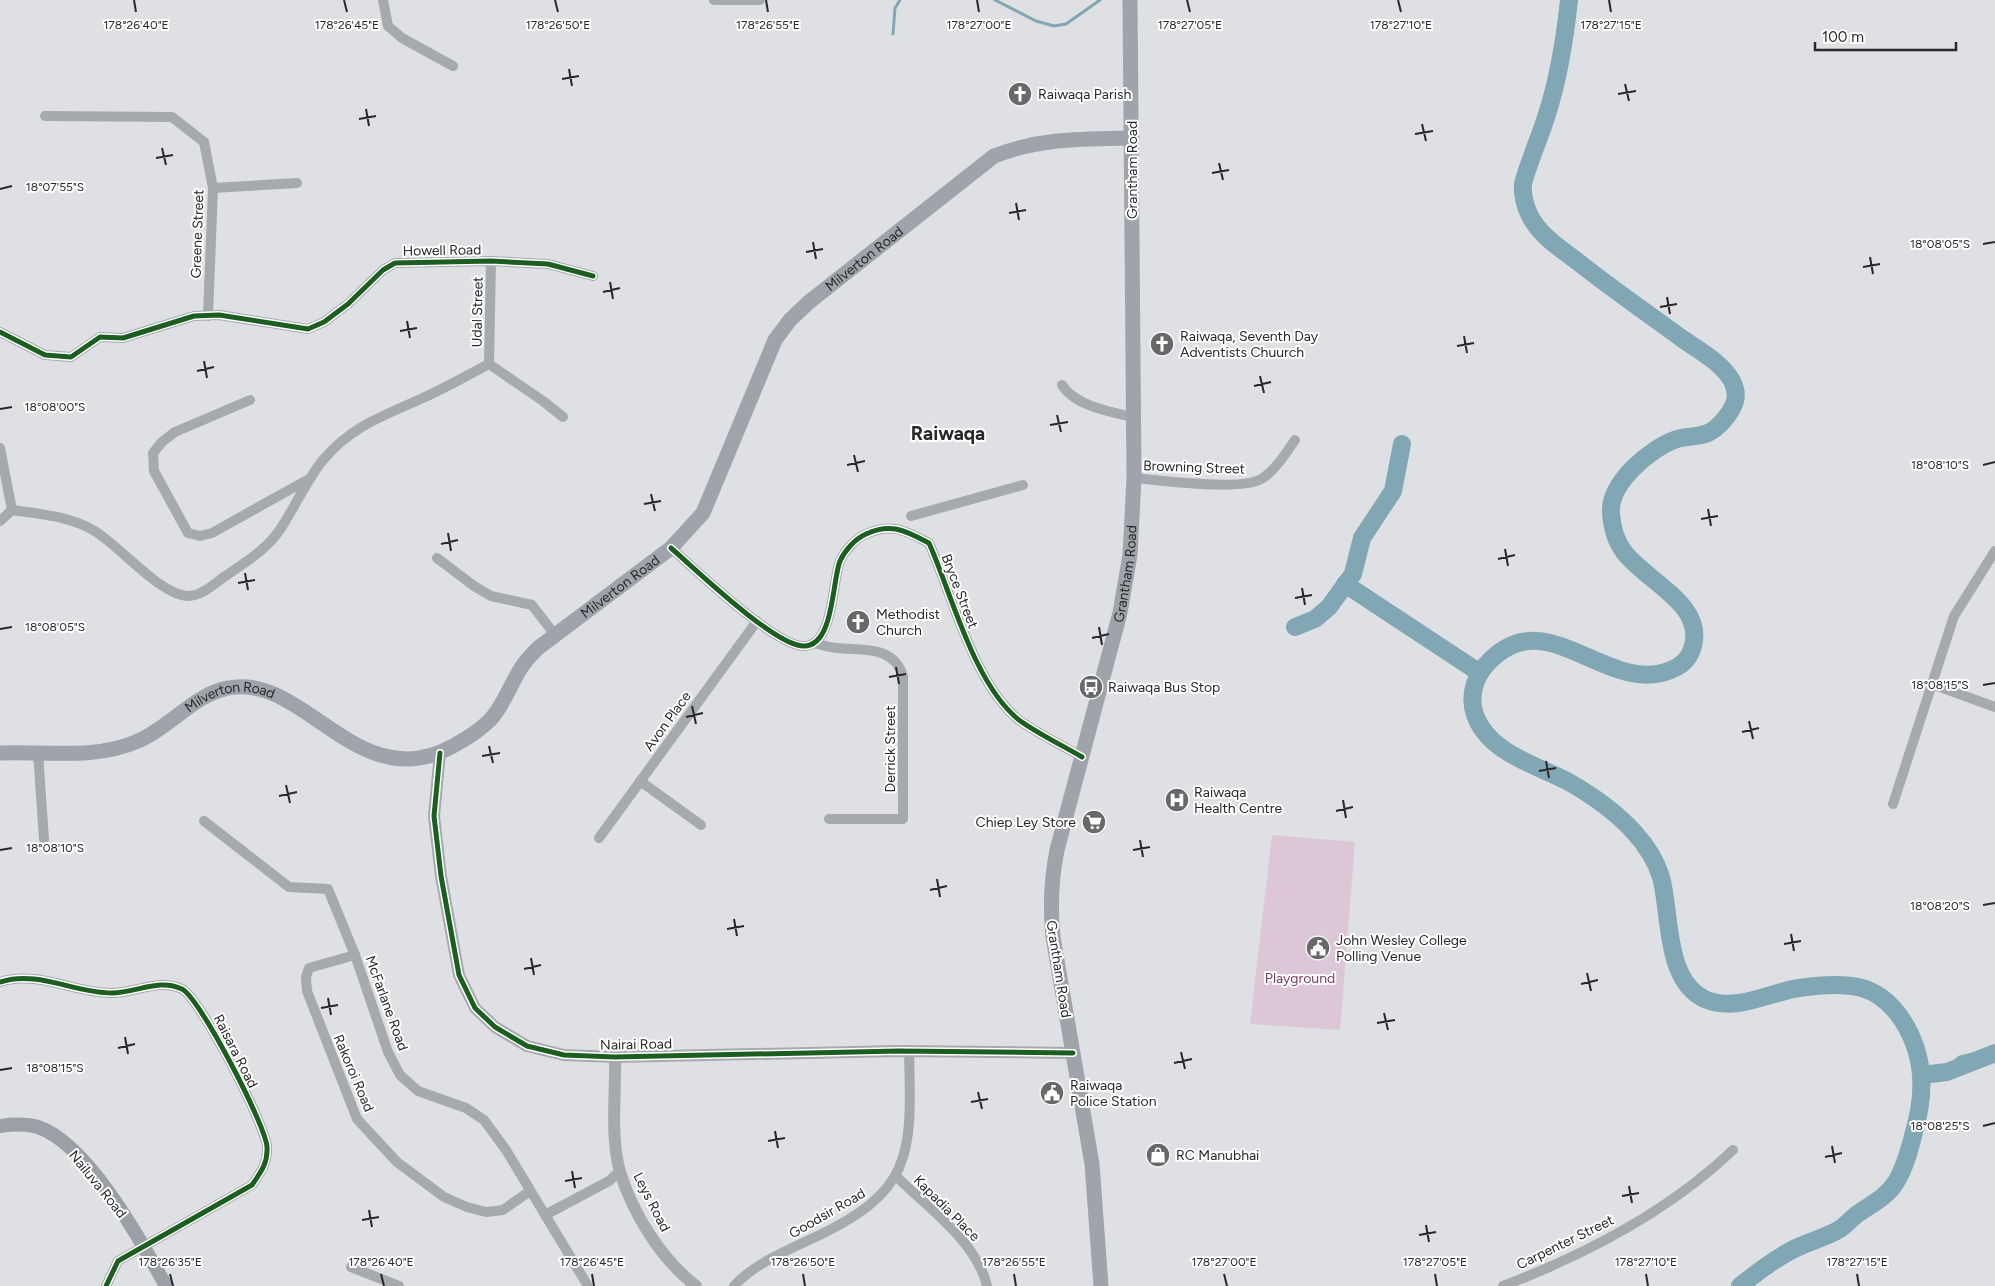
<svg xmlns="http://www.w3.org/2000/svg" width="1995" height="1286" font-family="Figtree,sans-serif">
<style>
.green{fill:#ddc6d5}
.water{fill:#80a7b3}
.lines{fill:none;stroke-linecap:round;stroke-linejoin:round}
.stream{stroke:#80a7b3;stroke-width:3}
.river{stroke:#80a7b3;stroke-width:18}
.minor{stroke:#a6aaaf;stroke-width:10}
.tertiary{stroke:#a6aaaf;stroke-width:12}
.secondary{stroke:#9ba0a6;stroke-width:14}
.primary{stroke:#9ea4a9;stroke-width:15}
.cycleway-casing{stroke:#fff;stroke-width:8}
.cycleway{stroke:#1b5e20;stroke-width:5}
.ticks{fill:none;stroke:#28282a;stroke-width:2}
.labels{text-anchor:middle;stroke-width:4;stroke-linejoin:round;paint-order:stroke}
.poi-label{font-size:14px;fill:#28282a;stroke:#fff;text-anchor:start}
.street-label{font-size:14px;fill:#28282a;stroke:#fff}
.park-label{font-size:14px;fill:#7a4064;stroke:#fff}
.district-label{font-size:19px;font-weight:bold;fill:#28282a;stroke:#fff}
.ticks-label{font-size:12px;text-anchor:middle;fill:#28282a;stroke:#fff;stroke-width:4;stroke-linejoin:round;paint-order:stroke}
</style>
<rect width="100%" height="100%" fill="#dfe0e3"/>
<!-- green -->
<polygon class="green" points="1272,835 1355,842 1340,1030 1250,1024"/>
<!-- water -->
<polygon class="water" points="1995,1046 1995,1062 1970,1071 1944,1078 1939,1067 1950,1064 1958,1056 1974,1052 1982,1053"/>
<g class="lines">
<!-- stream -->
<g class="stream">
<polyline points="995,0 1036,21 1054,26 1066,24 1100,0"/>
<polyline points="893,34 895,8 900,0"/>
</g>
<!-- river -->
<g class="river">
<path d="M1569 0C1565 38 1559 77 1547 114 1541 135 1528 163 1523 184 1522 193 1525 206 1529 214 1540 237 1563 250 1582 265 1615 291 1650 315 1684 340 1700 351 1722 363 1732 381 1735 387 1737 394 1735 401 1732 412 1719 428 1708 433 1699 437 1687 436 1677 439 1650 448 1609 483 1611 513 1612 528 1615 540 1624 552 1648 583 1707 605 1692 649 1689 659 1681 666 1671 670 1605 697 1545 596 1485 666 1474 679 1469 698 1475 715 1489 753 1534 764 1567 781 1590 794 1616 812 1634 832 1645 844 1656 861 1661 877 1671 913 1664 983 1707 1000 1737 1012 1770 992 1799 988 1819 985 1843 983 1862 988 1890 996 1908 1024 1916 1049 1925 1077 1922 1105 1914 1132 1910 1148 1905 1168 1896 1182 1887 1197 1870 1205 1856 1215 1851 1219 1846 1225 1840 1229 1825 1238 1807 1242 1792 1250 1773 1260 1756 1273 1740 1286"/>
<polyline points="1345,584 1480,673"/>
<polyline points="1295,627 1315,619 1329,607 1353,574 1362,538 1393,491 1402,444"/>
<polyline points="1922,1075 1947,1072 1995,1053"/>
</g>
<!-- minor -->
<g class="minor">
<polyline points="383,0 388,26 402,38 453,66"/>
<polyline points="714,0 760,0"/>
<polyline points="45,116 172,117 204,142 213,188 208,316"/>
<polyline points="213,188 297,183"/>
<polyline points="0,332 45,355 71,357 100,337 123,338 194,316 219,315 308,329 324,322 348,304 383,270 395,263 491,261 548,264 593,276"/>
<polyline points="489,364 491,261"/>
<polyline points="489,364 543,401 563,417"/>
<path d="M1062 385C1075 406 1111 412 1133 417"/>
<polyline points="250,400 175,432 162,442 153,453 154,471 188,533 200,536 212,533 307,480"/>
<polyline points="0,448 12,510"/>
<path d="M1134 478C1160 480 1243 492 1263 478 1276 469 1286 453 1295 440"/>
<polyline points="911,516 1023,485"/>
<path d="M0 521 12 510C39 514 69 516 93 530 118 544 161 596 188 596 200 596 212 586 221 579 243 564 267 550 281 528 296 505 306 481 323 460 352 425 386 415 425 397 447 387 468 375 489 364"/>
<path d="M671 548C695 569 776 647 804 646 834 646 832 581 840 561 845 550 855 539 866 534 891 522 906 531 929 543 952 595 974 684 1019 720 1038 734 1062 745 1082 757"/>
<polyline points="437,558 474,586 491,596 532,605 555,635"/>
<path d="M814 643C822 645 830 648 837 648 864 651 893 645 903 676V819H829"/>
<polyline points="1932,684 1995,707"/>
<polyline points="38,753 44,839"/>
<polyline points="640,781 701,825"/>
<polyline points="1893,804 1954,616 1995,551"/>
<polyline points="204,821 289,887 328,889 355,955 388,1052 400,1075 418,1091 466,1108 484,1120 506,1150 588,1286"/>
<polyline points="599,838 757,621"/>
<polyline points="355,955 309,968 306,977 307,991 357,1119 397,1162 444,1197 467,1207 486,1212 503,1210 530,1191"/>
<path d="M0 982C39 970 73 993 112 993 136 993 159 978 182 989 200 998 266 1126 267 1147 268 1163 261 1172 252 1185L118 1261 106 1286"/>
<path d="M897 1177C928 1208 977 1242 987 1286"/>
<polyline points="545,1215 609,1181 620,1171"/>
<polyline points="351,1267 399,1286"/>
<path d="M734 1286C753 1265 783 1252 809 1240 913 1192 912 1158 909 1051"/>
<path d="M1503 1286C1587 1254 1668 1212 1733 1150"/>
</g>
<!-- tertiary -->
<g class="tertiary">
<polyline points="440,753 434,816 441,876 459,975 475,1008 495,1027 527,1046 564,1055 615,1057 899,1051 1073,1053"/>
<path d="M615 1057C616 1093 610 1136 620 1172 633 1214 661 1259 696 1286"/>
</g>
<!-- secondary -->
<path class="secondary" d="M0 1126C13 1124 25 1123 38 1127 88 1144 141 1241 166 1286"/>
<!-- primary -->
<g class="primary">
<path id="s1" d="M0 753C45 751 96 760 138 741 169 728 195 694 228 688 304 672 358 799 453 746 466 739 480 730 490 720 505 704 511 682 523 665 527 659 533 653 538 648L671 548 703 513 775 340 790 320 809 302 994 156C1039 138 1084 139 1132 138"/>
<path id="s2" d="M1101 1286 1092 1164 1053 937C1050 908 1051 880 1057 850L1120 613 1130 555 1134 478 1130 0"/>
</g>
<!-- cycleway casing -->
<g class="cycleway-casing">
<g id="cycleway">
<polyline points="0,332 45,355 71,357 100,337 123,338 194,316 219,315 308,329 324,322 348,304 383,270 395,263 491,261 548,264 593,276"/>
<path d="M671 548C695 569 776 647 804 646 834 646 832 581 840 561 845 550 855 539 866 534 891 522 906 531 929 543 952 595 974 684 1019 720 1038 734 1062 745 1082 757"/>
<polyline points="440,753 434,816 441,876 459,975 475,1008 495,1027 527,1046 564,1055 615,1057 899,1051 1073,1053"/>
<path d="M0 982C39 970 73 993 112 993 136 993 159 978 182 989 200 998 266 1126 267 1147 268 1163 261 1172 252 1185L118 1261 106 1286"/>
</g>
</g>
<!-- cycleway -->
<use href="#cycleway" class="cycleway"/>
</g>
<!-- ticks -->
<path class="ticks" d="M134 0 136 12M344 0 347 12M555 0 558 12M766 0 768 12M977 0 979 12M1187 0 1190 12M1398 0 1401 12M1609 0 1611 12M569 69 572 86M562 79 579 76M1625 84 1629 101M1618 94 1636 91M366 109 369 126M359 119 376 116M1422 124 1426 141M1415 134 1433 131M162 148 166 165M156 158 173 155M1219 163 1223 180M1212 173 1229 170M0 189 12 186M1016 203 1019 220M1009 213 1026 210M813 242 816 259M1983 244 1995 242M806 252 823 249M1870 257 1873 274M1863 267 1880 264M610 282 613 299M603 292 620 288M1667 297 1670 314M1660 307 1677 304M407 321 410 338M400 331 417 328M1464 336 1467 353M1457 346 1474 343M204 361 207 378M197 371 214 367M1260 376 1264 393M1254 386 1271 382M0 409 12 407M1057 415 1061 432M1050 425 1068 422M854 455 858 472M847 465 865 461M1983 465 1995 462M651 494 655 511M644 504 661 501M1708 509 1711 526M1701 519 1718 516M448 533 451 551M441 544 458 540M1505 549 1508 566M1498 559 1515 555M245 573 248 590M238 583 255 580M1302 588 1305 605M1295 598 1312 595M1099 627 1102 645M0 629 12 627M1092 638 1109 634M896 667 899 684M889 677 906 674M1983 685 1995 683M692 706 696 724M686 717 703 713M1749 721 1753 739M1742 732 1759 728M489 746 493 763M482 756 500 753M1546 761 1549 778M1539 771 1556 768M286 785 290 803M279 796 297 792M1343 800 1346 818M1336 811 1353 807M1140 840 1143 857M0 850 12 848M1133 850 1150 847M937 879 940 897M930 890 947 886M1983 905 1995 903M734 919 737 936M727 929 744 926M1791 934 1794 951M1784 944 1801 941M531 958 534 975M524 969 541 965M1587 973 1591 991M1581 984 1598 980M328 998 331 1015M321 1008 338 1005M1384 1013 1388 1030M1377 1023 1395 1020M125 1037 128 1054M118 1048 135 1044M1181 1052 1185 1069M1174 1063 1192 1059M0 1070 12 1068M978 1092 982 1109M971 1102 988 1099M1983 1126 1995 1123M775 1131 778 1148M768 1141 785 1138M1832 1146 1835 1163M1825 1157 1842 1153M572 1171 575 1188M565 1181 582 1178M1629 1186 1632 1203M1622 1196 1639 1193M369 1210 372 1227M362 1220 379 1217M1426 1225 1429 1242M1419 1235 1436 1232M170 1274 173 1286M381 1274 384 1286M592 1274 594 1286M803 1274 805 1286M1014 1274 1016 1286M1224 1274 1227 1286M1435 1274 1437 1286M1646 1274 1648 1286M1857 1274 1859 1286"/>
<!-- icons -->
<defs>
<g id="church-disc" transform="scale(1.25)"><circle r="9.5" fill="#68686b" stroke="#fff"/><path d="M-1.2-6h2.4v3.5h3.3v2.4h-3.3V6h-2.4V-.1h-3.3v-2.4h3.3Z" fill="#fff"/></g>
<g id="bus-disc" transform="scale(1.25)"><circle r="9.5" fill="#68686b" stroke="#fff"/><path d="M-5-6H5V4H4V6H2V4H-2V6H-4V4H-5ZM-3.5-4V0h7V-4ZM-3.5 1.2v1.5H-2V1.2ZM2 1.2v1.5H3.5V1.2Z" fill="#fff"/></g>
<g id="hospital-disc" transform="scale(1.25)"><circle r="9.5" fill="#68686b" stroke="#fff"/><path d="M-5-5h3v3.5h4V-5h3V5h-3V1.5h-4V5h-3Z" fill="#fff"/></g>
<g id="supermarket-disc" transform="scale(1.25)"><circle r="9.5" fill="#68686b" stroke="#fff"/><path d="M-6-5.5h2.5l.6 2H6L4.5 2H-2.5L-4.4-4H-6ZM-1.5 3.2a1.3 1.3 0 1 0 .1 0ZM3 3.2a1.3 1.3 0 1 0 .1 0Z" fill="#fff"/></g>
<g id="civic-disc" transform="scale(1.25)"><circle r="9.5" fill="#68686b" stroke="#fff"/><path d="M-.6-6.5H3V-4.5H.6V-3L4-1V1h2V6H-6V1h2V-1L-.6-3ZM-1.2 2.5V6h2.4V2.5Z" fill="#fff"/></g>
<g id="shop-disc" transform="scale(1.25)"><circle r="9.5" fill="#68686b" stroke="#fff"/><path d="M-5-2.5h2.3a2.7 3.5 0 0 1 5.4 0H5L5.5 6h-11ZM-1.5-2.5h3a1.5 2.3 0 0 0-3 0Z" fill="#fff"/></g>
</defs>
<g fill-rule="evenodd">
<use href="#church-disc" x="1020" y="94"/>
<use href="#church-disc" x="1162" y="344"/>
<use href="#church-disc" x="858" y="622"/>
<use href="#bus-disc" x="1091" y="687"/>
<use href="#hospital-disc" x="1177" y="800"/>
<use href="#supermarket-disc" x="1094" y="822"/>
<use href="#civic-disc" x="1318" y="948"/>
<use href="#civic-disc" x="1052" y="1093"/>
<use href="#shop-disc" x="1158" y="1155"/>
</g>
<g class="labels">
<!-- poi labels -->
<g class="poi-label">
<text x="1038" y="99">Raiwaqa Parish</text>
<text x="1180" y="341">Raiwaqa, Seventh Day<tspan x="1180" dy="16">Adventists Chuurch</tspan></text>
<text x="876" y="619">Methodist<tspan x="876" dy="16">Church</tspan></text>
<text x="1108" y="692">Raiwaqa Bus Stop</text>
<text x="1194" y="797">Raiwaqa<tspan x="1194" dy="16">Health Centre</tspan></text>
<text x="1076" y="827" text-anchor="end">Chiep Ley Store</text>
<text x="1336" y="945">John Wesley College<tspan x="1336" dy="16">Polling Venue</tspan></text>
<text x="1070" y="1090">Raiwaqa<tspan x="1070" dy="16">Police Station</tspan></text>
<text x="1176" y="1160">RC Manubhai</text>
</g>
<!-- street labels -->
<g class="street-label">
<text transform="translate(1132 170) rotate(-90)" y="5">Grantham Road</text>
<text transform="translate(197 234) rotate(-88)" y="5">Greene Street</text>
<text transform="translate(442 250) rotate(-1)" y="5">Howell Road</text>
<text dy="5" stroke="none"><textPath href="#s1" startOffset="1145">Milverton Road</textPath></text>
<text transform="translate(477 312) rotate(-89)" y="5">Udal Street</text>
<text transform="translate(1194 467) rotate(2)" y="5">Browning Street</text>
<text dy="5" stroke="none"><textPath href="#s2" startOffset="725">Grantham Road</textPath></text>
<text dy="5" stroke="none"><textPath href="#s1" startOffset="725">Milverton Road</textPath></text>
<text transform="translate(960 591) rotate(69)" y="5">Bryce Street</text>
<text dy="5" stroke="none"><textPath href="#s1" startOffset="245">Milverton Road</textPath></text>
<text transform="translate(667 721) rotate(-54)" y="5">Avon Place</text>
<text transform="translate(890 749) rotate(-90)" y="5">Derrick Street</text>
<text transform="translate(1059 969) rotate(81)" y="5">Grantham Road</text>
<text transform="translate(387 1003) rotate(70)" y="5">McFarlane Road</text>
<text transform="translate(636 1044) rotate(-1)" y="5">Nairai Road</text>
<text transform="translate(236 1051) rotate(63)" y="5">Raisara Road</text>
<text transform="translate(354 1073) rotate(67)" y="5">Rakoroi Road</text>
<text transform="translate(98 1184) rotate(51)" y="5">Nailuva Road</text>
<text transform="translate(652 1202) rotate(63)" y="5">Leys Road</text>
<text transform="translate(947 1208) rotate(45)" y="5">Kapadia Place</text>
<text transform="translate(827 1213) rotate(-30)" y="5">Goodsir Road</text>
<text transform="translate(1565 1242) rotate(-26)" y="5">Carpenter Street</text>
</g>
<!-- park labels -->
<g class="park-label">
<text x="1300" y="983">Playground</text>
</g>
<!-- district labels -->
<g class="district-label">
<text x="948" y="440">Raiwaqa</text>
</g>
</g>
<g class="ticks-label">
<text x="136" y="29">178°26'40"E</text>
<text x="347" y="29">178°26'45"E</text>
<text x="558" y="29">178°26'50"E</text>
<text x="768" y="29">178°26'55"E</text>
<text x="979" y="29">178°27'00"E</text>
<text x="1190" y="29">178°27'05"E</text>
<text x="1401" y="29">178°27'10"E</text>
<text x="1611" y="29">178°27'15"E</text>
<text x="55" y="191">18°07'55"S</text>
<text x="1940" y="248">18°08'05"S</text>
<text x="55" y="411">18°08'00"S</text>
<text x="1940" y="469">18°08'10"S</text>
<text x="55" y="631">18°08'05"S</text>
<text x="1940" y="689">18°08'15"S</text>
<text x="55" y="852">18°08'10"S</text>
<text x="1940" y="910">18°08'20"S</text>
<text x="55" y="1072">18°08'15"S</text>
<text x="1940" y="1130">18°08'25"S</text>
<text x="170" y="1266">178°26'35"E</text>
<text x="381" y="1266">178°26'40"E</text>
<text x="592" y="1266">178°26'45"E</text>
<text x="803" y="1266">178°26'50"E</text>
<text x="1014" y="1266">178°26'55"E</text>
<text x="1224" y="1266">178°27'00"E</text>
<text x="1435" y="1266">178°27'05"E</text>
<text x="1646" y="1266">178°27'10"E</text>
<text x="1857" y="1266">178°27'15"E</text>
</g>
<!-- scale -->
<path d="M1815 42v8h141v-8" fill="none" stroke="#28282a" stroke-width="2.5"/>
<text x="1822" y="42" font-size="15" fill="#28282a" stroke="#ffffff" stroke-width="4" paint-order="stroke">100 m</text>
</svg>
